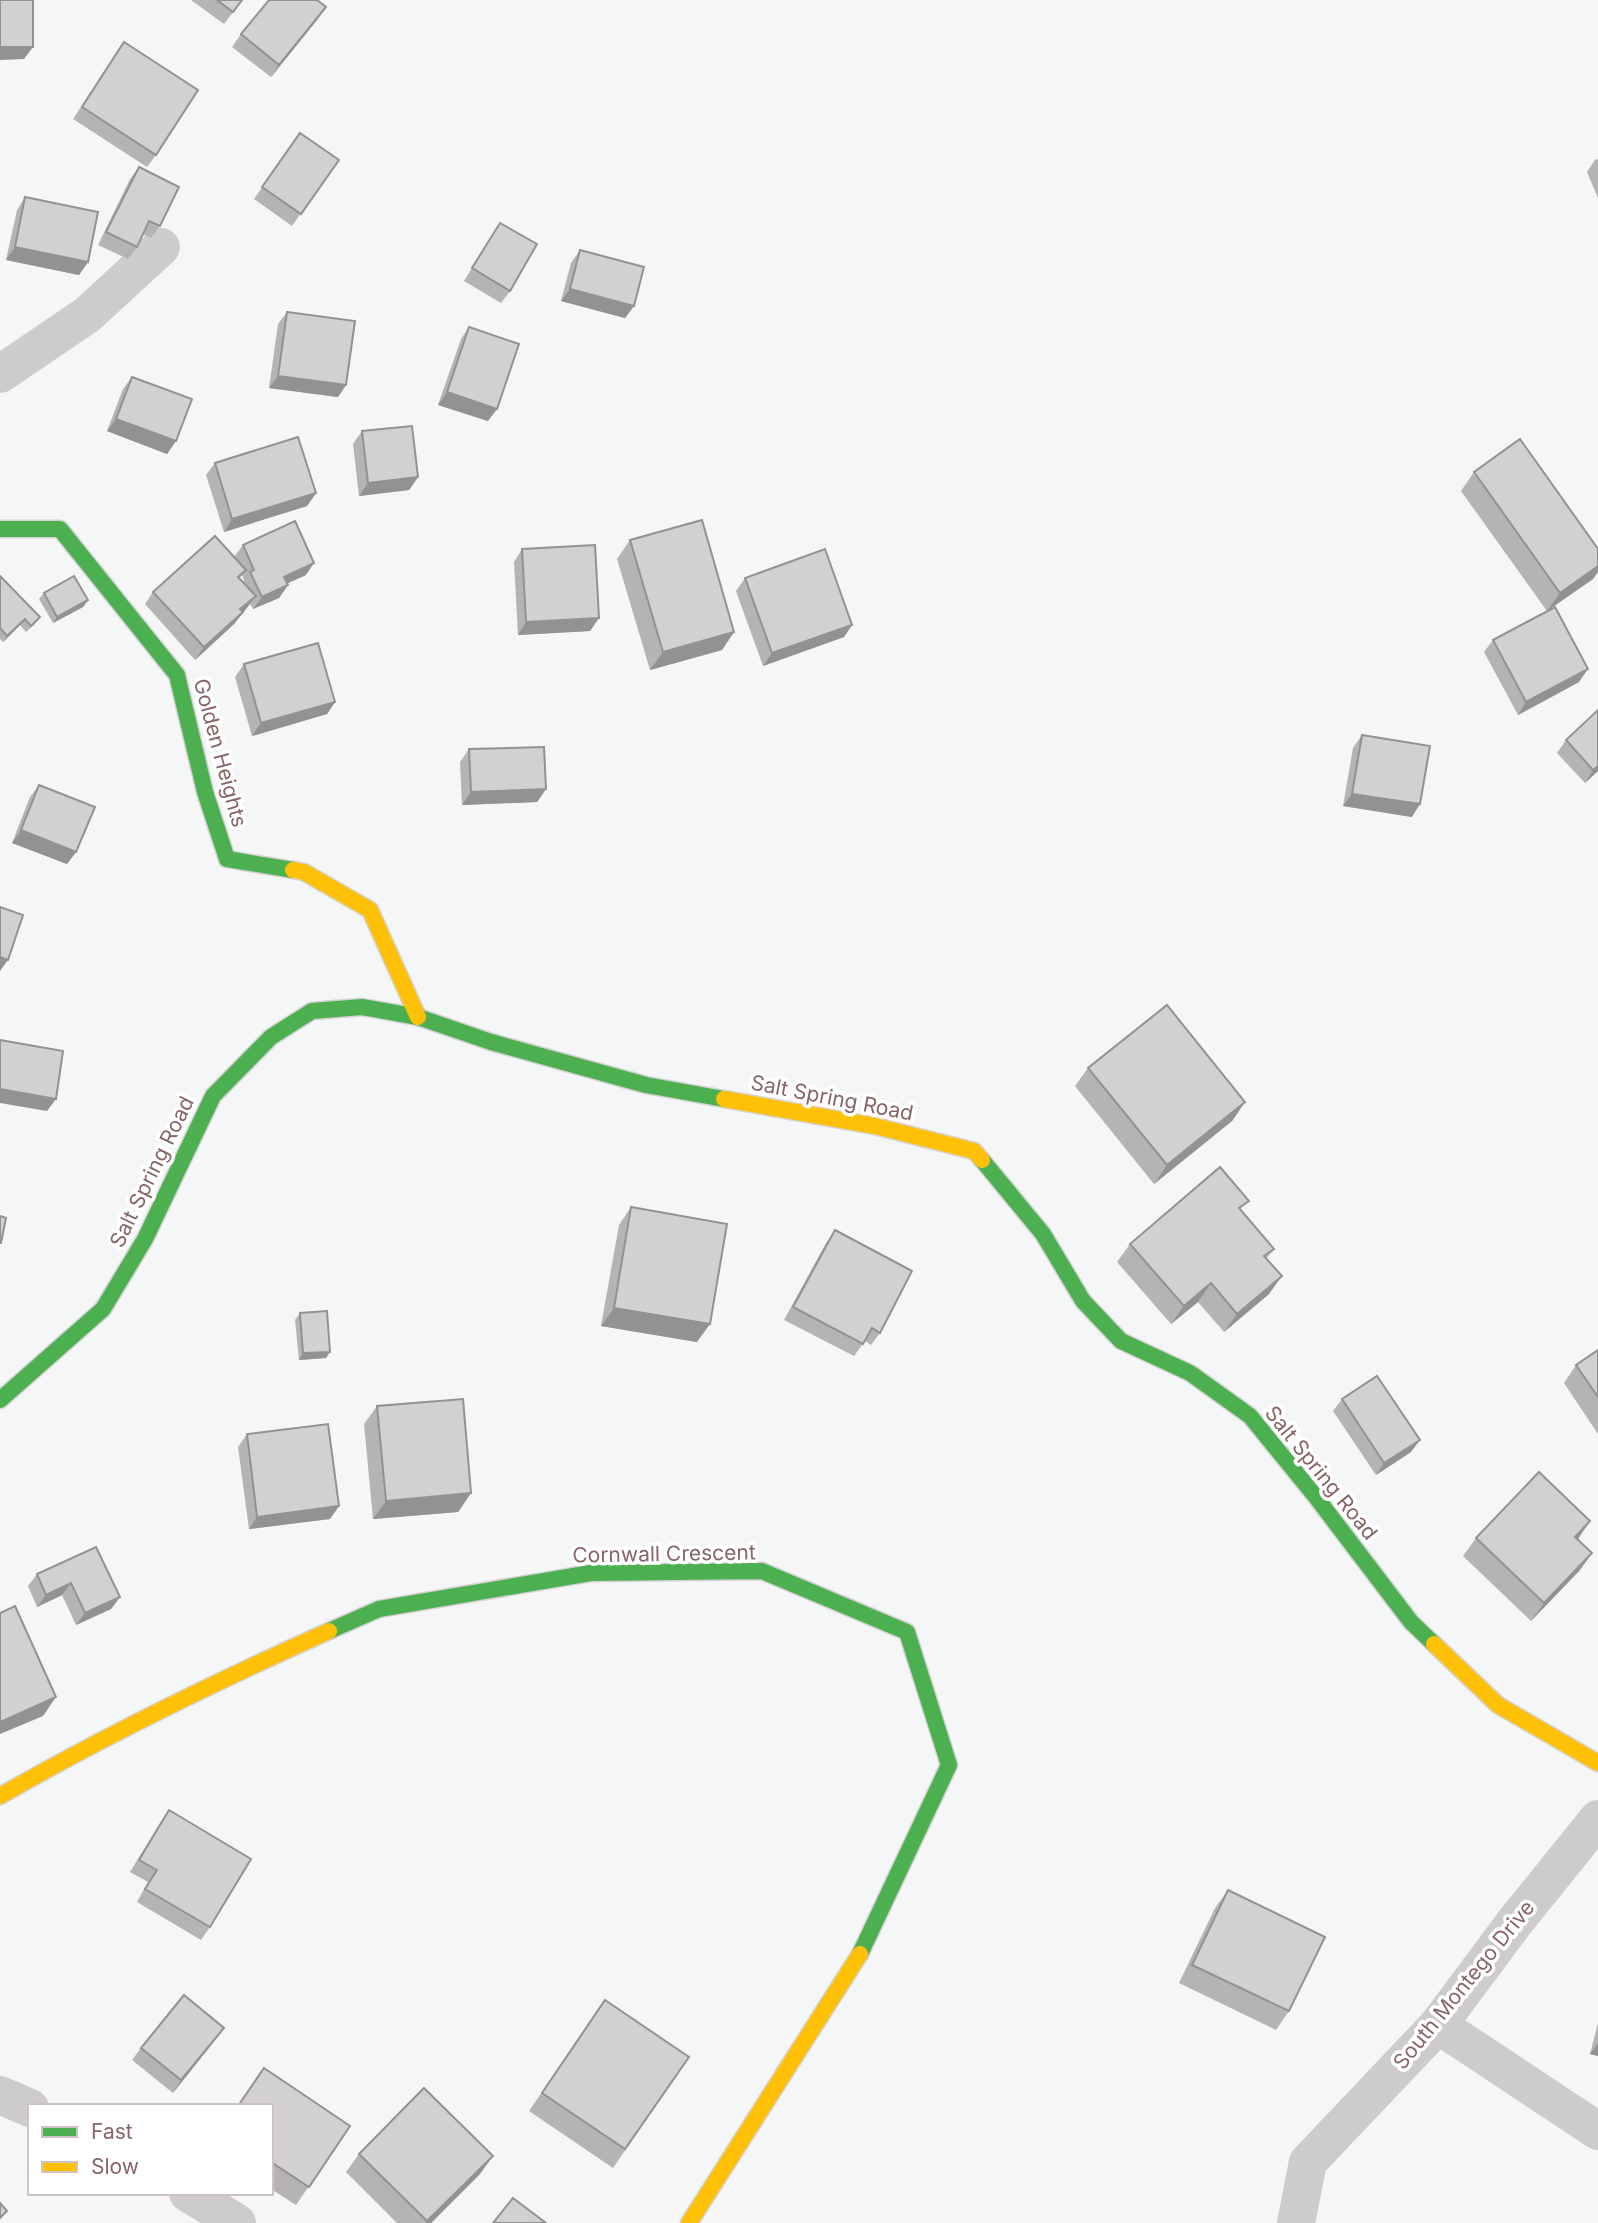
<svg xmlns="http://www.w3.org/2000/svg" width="1598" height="2223" font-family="Inter,sans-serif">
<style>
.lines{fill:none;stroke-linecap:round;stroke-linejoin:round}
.fast-casing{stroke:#d4d2d2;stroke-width:19}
.slow-casing{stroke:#d4d2d2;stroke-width:19}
.street{stroke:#cdcbcb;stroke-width:38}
.fast{stroke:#4caf50;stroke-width:16}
.slow{stroke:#ffc107;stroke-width:16}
.wall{fill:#b5b3b3;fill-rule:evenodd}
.shaded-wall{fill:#939292}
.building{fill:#d2d0d0;stroke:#939292;stroke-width:2}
.labels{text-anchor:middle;stroke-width:7;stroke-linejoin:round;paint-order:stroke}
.street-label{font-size:21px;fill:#866666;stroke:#fff}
</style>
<rect width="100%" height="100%" fill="#f5f6f7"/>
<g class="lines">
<!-- fast casing -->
<g class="fast-casing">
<g id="fast">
<polyline points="0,529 60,529 177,675 205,792 227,859 293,870"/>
<polyline points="982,1160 1043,1234 1083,1301 1121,1341 1190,1373 1250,1416 1316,1497 1411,1622 1434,1644"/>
<polyline points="0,1400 103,1309 145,1239 213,1096 271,1037 312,1011 362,1007 418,1017 491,1042 646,1085 724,1099"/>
<polyline points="329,1631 379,1609 591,1573 762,1571 907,1632 949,1765 860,1954"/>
</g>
</g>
<!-- slow casing -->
<g class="slow-casing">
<g id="slow">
<polyline points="293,870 304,872 370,910 418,1017"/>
<polyline points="724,1099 875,1126 974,1151 982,1160"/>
<polyline points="1434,1644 1498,1705 1598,1763"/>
<path d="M0 1796C108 1734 215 1682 329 1631"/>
<polyline points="689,2223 860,1954"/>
</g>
</g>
<!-- street -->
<g class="street">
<polyline points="0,374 87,315 161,247"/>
<polyline points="1438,2025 1598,2131"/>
<polyline points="0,2095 30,2108"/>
<polyline points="188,2193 237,2223"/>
<polyline points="1296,2223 1308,2162 1438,2025 1514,1923 1598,1819"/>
</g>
<!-- fast -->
<use href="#fast" class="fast"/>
<!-- slow -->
<use href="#slow" class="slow"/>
</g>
<!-- wall -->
<g class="wall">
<polygon points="191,0 242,0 224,24"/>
<polygon points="326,7 317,20 271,77 232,47 241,34"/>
<polygon points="124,42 156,155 147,167 73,119"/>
<polygon points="300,133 339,160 292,226 254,199"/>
<polygon points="1598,159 1598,198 1587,172 1595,160"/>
<polygon points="139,167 160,226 151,238 143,234 137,247 128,259 98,245 130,179"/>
<polygon points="25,197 88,262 79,275 6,260 17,210"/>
<polygon points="500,223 510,291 501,303 464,281"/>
<polygon points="580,250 634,306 625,318 561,301 571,263"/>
<polygon points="287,312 346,385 338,397 269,388 278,324"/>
<polygon points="469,327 488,421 438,405 461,339"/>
<polygon points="132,377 176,441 167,454 107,431 123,389"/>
<polygon points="362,431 418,477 409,490 359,496 353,444"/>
<polygon points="215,463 316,493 307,506 224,532 206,475"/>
<polygon points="1474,472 1593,579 1548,610 1579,682 1518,715 1484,652 1493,640 1547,611 1461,491"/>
<polygon points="630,540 734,632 722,650 650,670 617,559"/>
<path d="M243 545 306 575 287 583 288 585 279 598 253 609 250 604 234 624 195 660 145 604 153 592 234 557ZM242 575 244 580 243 582 240 578Z"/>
<polygon points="522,549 599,618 590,631 518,635 514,562"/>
<polygon points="0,577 35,624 26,632 20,625 3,642 0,639"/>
<polygon points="745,578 852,625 844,637 763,666 736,591"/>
<polygon points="44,593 88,600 83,607 53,623 39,599"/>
<polygon points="244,664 335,702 327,714 252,736 235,677"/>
<polygon points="1362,735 1412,817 1343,806 1353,748"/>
<polygon points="1566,740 1598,771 1585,783 1557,753"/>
<polygon points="469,749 546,789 537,802 462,805 460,762"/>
<polygon points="39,785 76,852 67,864 12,843 30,797"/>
<polygon points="1088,1068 1245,1102 1232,1121 1154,1184 1075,1086"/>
<polygon points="631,1207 697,1342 601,1326 619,1225"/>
<polygon points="1241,1211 1274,1249 1266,1259 1269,1294 1224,1332 1198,1302 1171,1324 1117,1262 1130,1244"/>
<polygon points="835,1230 880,1333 871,1345 865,1341 854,1356 784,1320 826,1243"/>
<polygon points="300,1313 330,1352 326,1358 299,1360 295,1320"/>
<polygon points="1598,1350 1598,1434 1564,1383 1576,1365"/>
<polygon points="1342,1399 1411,1452 1376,1475 1333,1411"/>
<polygon points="377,1406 471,1493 458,1512 373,1519 364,1424"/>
<polygon points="247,1434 339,1506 330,1519 249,1529 238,1447"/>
<polygon points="1590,1521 1578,1539 1592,1553 1579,1571 1531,1621 1463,1556 1476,1538"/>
<polygon points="37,1574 120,1597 111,1609 76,1625 62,1595 37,1607 28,1586"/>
<polygon points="169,1810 210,1927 201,1940 137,1902 148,1882 130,1872 160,1823"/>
<polygon points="1228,1890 1289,2011 1276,2030 1179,1983 1215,1908"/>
<polygon points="605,2000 689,2057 613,2168 529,2111"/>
<polygon points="1598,2023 1598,2056 1590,2054"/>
<polygon points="215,2040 173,2093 132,2060 141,2048"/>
<polygon points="271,2106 350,2126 296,2205 271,2189"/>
<polygon points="359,2154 480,2174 431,2223 397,2223 346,2172"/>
</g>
<!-- shaded-wall -->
<g class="shaded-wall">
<polygon points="326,7 317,20 271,77 279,65"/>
<polygon points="0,47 33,47 24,59 0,60"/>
<polygon points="15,247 88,262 79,275 6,260"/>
<polygon points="570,289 634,306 625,318 561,301"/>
<polygon points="278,376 346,385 338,397 269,388"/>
<polygon points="447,392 497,409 488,421 438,405"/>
<polygon points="116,419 176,441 167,454 107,431"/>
<polygon points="418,477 409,490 359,496 368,483"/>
<polygon points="316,493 307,506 224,532 232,519"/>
<polygon points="314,563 306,575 275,589 284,577"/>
<polygon points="1598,566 1598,572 1593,579 1547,611 1560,593"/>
<polygon points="288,585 279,598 253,609 262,597"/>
<polygon points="256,596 234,624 195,660 204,647 240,609"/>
<polygon points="88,600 83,607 53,623 57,617"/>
<polygon points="599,618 590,631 518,635 526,622"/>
<polygon points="25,619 20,625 3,642 7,636"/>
<polygon points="852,625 844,637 763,666 772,653"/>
<polygon points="734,632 722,650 650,670 663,652"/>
<polygon points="1588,669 1579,682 1518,715 1526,702"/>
<polygon points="335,702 327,714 252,736 261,723"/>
<polygon points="1598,766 1598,771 1585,783 1593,770"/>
<polygon points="546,789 537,802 462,805 471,792"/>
<polygon points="1352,794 1420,804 1412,817 1343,806"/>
<polygon points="21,830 76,852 67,864 12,843"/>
<polygon points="0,957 8,960 0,971"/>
<polygon points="0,1089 56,1099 47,1111 0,1103"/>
<polygon points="1245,1102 1232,1121 1154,1184 1167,1165"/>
<polygon points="1282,1276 1269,1294 1224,1332 1237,1314"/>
<polygon points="1211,1283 1198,1302 1171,1324 1184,1306"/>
<polygon points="614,1308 710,1324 697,1342 601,1326"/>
<polygon points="330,1352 326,1358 299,1360 303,1353"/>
<polygon points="1420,1440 1411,1452 1376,1475 1384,1463"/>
<polygon points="471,1493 458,1512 373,1519 386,1501"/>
<polygon points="339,1506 330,1519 249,1529 257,1517"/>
<polygon points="1590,1521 1577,1540 1575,1537"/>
<polygon points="1592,1553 1579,1571 1531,1621 1544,1603"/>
<polygon points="71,1583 62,1595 37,1607 46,1595"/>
<polygon points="120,1597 111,1609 76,1625 85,1613"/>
<polygon points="56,1697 43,1716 0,1734 0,1722"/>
<polygon points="224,2028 215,2040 173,2093 181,2080"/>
<polygon points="1598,2043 1598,2056 1590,2054"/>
<polygon points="493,2156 480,2174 431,2223 426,2223"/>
</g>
<!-- building -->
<g class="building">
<rect x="0" y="0" width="33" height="47"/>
<polygon points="217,0 242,0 233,12"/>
<polygon points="269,0 317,0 326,7 279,65 241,34"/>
<polygon points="124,42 198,90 156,155 82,107"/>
<polygon points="300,133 339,160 301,214 262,187"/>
<polygon points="139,167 179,187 160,226 149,221 137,247 106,232"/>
<polygon points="25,197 98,212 88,262 15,247"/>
<polygon points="500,223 537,244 510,291 472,268"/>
<polygon points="580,250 644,267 634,306 570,289"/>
<polygon points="287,312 355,321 346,385 278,376"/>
<polygon points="469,327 519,344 497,409 447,392"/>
<polygon points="132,377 192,399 176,441 116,419"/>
<polygon points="412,426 418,477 368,483 362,431"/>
<polygon points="298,437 316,493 232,519 215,463"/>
<polygon points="1520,439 1598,549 1598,566 1560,593 1474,472"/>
<polygon points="702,520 734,632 663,652 630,540"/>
<polygon points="295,521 314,563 284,577 288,585 262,597 250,572 254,570 243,545"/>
<polygon points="215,536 246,570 238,577 256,596 240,609 243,612 204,647 153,592"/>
<polygon points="595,545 599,618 526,622 522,549"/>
<polygon points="825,549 852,625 772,653 745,578"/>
<polygon points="0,576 40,617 31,626 25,619 7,636 0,628"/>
<polygon points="74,576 88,600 57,617 44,593"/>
<polygon points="1555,607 1588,669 1526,702 1493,640"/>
<polygon points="318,643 335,702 261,723 244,664"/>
<polygon points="1598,710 1598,766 1593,770 1566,740"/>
<polygon points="1362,735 1430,746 1420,804 1352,794"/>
<polygon points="544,747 546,789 471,792 469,749"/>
<polygon points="39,785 95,807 76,852 21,830"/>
<polygon points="0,907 23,915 8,960 0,957"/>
<polygon points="1167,1005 1245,1102 1167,1165 1088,1068"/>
<polygon points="0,1040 63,1051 56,1099 0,1089"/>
<polygon points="1220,1167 1249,1201 1239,1208 1274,1249 1264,1256 1282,1276 1237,1314 1211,1283 1184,1306 1130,1244"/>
<polygon points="631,1207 727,1224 710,1324 614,1308"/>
<polygon points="0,1216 6,1218 1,1243 0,1243"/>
<polygon points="835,1230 912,1271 880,1333 872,1328 863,1344 793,1307"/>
<polygon points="327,1311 330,1352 303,1353 300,1313"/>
<polygon points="1598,1350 1598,1397 1576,1365"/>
<polygon points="1377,1376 1420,1440 1384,1463 1342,1399"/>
<polygon points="463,1399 471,1493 386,1501 377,1406"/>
<polygon points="328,1424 339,1506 257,1517 247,1434"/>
<polygon points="1539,1472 1590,1521 1575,1537 1592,1553 1544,1603 1476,1538"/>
<polygon points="96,1547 120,1597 85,1613 71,1583 46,1595 37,1574"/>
<polygon points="15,1606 56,1697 0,1722 0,1613"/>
<polygon points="169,1810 251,1859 210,1927 145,1889 157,1870 139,1860"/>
<polygon points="1228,1890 1325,1937 1289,2011 1192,1965"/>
<polygon points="184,1995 224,2028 181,2080 141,2048"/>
<polygon points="605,2000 689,2057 625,2149 542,2093"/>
<polygon points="264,2068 350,2126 309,2187 271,2162 271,2106 238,2106"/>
<polygon points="424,2088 493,2156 427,2221 359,2154"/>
<polygon points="513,2198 546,2223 493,2223"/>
<polygon points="0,2203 7,2211 0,2218"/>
</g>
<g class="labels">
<!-- street labels -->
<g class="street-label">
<text transform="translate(220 753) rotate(75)" y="7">Golden Heights</text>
<text transform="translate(832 1098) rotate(11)" y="7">Salt Spring Road</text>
<text transform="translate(152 1172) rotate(-64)" y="7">Salt Spring Road</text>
<text transform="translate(1321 1473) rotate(51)" y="7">Salt Spring Road</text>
<text transform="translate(664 1554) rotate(-1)" y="7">Cornwall Crescent</text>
<text transform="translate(1464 1985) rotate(-51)" y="7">South Montego Drive</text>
</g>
</g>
<!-- legend -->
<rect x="28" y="2104" width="245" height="91" fill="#ffffff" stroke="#cfc2c2" stroke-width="2"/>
<rect x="42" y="2127" width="35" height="10" fill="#4caf50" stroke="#cfc2c2" stroke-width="2"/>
<text x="91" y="2139" font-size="21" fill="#866666">Fast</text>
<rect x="42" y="2162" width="35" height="10" fill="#ffc107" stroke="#cfc2c2" stroke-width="2"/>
<text x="91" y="2174" font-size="21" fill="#866666">Slow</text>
</svg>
